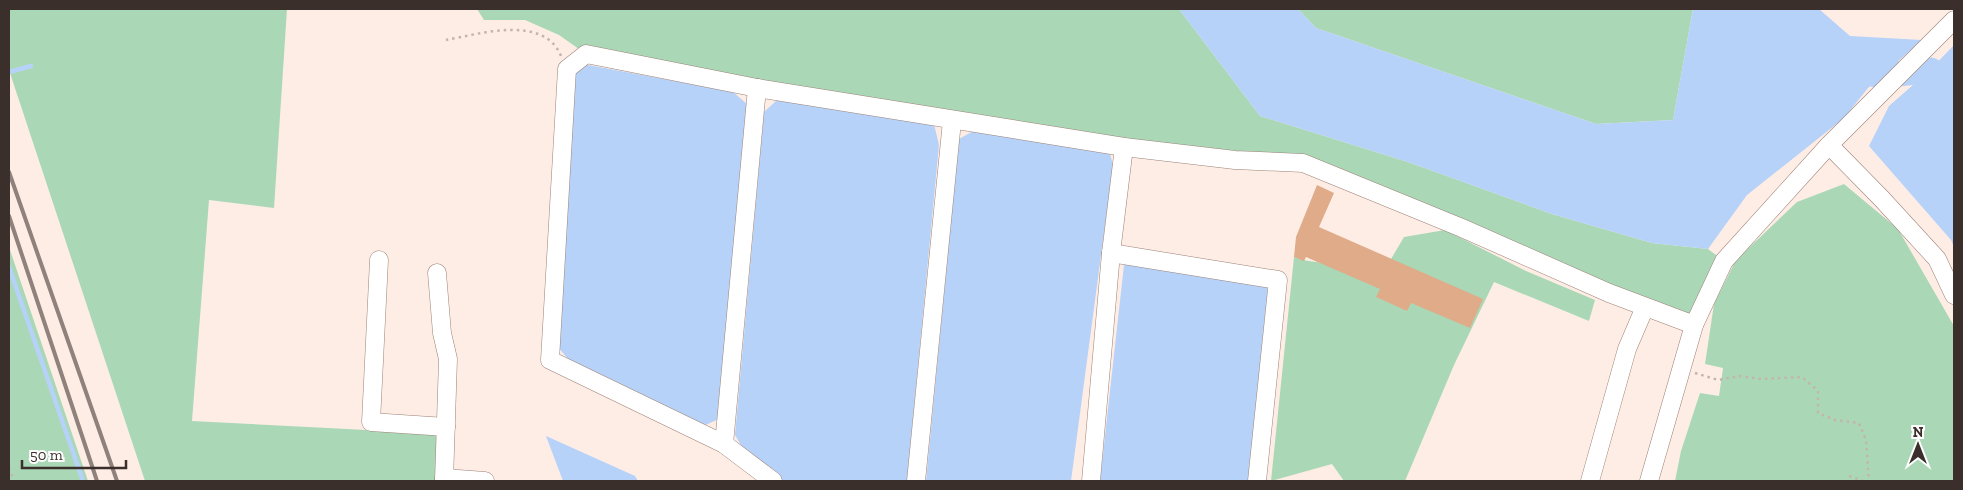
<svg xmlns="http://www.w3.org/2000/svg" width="1963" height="490" font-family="'Zilla Slab',serif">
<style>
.green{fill:#aad8b7}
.water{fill:#b6d2f9}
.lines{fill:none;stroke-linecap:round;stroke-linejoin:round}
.stream{stroke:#b6d2f9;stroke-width:4.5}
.river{stroke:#b6d2f9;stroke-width:25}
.building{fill:#dfab89}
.minor-casing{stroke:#9c8277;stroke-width:19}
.path{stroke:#c3b4ad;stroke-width:2.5;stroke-dasharray:2.5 4;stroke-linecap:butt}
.minor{stroke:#fff;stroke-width:18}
.rail{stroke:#8f817b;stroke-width:4}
</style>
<rect width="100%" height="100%" fill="#feede5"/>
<!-- green -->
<g class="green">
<polygon points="9,9 287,9 274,208 209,200 192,421 445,434 446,481 145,481 9,70"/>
<polygon points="477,9 1179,9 1260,116 1408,162 1552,214 1652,243 1708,249 1724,261 1694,325 1303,163 1235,160 586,54 559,35 525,20 484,20"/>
<polygon points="1298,9 1693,9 1673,120 1596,124 1316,28"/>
<polygon points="1844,184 1898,229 1954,326 1954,481 1675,481 1681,451 1700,393 1719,396 1723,368 1705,364 1714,304 1736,260 1797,202"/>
<path d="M1445 230 1526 271 1595 300 1589 321 1494 282 1454 365 1405 481H1344L1332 464 1271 481 1294 257C1322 268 1361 260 1391 259L1404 237Z"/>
<polygon points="9,247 88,481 9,481"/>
</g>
<!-- water -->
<g class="water">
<polygon points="1179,9 1298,9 1316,28 1596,124 1673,120 1693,9 1819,9 1850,36 1922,40 1868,88 1844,118 1747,195 1708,249 1652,243 1552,214 1408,162 1260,116"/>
<polygon points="1954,45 1954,247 1951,240 1869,146 1889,106 1930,70"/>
<polygon points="583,64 733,92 747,104 719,419 701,427 568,359 558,347 573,76"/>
<polygon points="777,100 934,124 939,145 907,481 783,481 742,447 735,435 764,112"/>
<polygon points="975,130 1109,150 1113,165 1071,481 926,481 959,139"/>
<polygon points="1134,264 1268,286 1249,481 1100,481 1124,265"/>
<polygon points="546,436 635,476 638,481 563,481"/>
</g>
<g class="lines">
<!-- stream -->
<g class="stream">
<polyline points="9,72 31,66"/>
<polyline points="9,267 83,481"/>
</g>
<!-- river -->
<polyline class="river" points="1849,70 1882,76 1931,70"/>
</g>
<!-- building -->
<polygon class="building" points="1317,185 1334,193 1319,227 1483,299 1470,328 1411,303 1407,311 1376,297 1380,289 1306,257 1304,261 1294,257 1296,237"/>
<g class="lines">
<!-- minor casing -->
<g class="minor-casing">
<g id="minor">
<polyline points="1829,145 1882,199 1937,259 1954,295"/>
<polyline points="1124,147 1111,253 1278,280 1257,481"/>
<polyline points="379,260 371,422 446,427"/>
<polyline points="437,273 442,333 448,359 444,481"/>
<polyline points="724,444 757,88"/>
<polyline points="444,478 485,481"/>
<polyline points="773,481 724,444 550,360 567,69 586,54 757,88 1124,147 1235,160 1303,163 1462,228 1609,293 1694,325"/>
<polyline points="916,481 952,121"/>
<polyline points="1091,481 1111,253"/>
<polyline points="1590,481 1627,349 1645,307"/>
<polyline points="1649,481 1694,325 1724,261 1829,145 1954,20"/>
</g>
</g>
<!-- path -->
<g class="path">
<path d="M446 40C479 34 544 14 561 56"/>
<polyline points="1695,373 1718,380 1740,376 1761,379 1802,377 1818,391 1818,413 1835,420 1859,423 1866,440 1869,481"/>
<polyline points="9,468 14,481"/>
<polyline points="1849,476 1863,481"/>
</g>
<!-- minor -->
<use href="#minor" class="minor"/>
<!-- rail -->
<g class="rail">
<polyline points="9,172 117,481"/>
<polyline points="9,216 97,481"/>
</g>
</g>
<!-- border -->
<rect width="1963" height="490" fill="none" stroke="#3a2f2a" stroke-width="20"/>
<!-- north arrow -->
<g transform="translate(1918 445)" stroke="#fefefe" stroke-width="4" paint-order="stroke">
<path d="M0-4L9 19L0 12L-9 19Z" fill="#3a2f2a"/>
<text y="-8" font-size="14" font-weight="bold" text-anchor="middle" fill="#3a2f2a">N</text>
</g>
<!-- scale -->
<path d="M22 460v8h104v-8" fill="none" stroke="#3a2f2a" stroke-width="2.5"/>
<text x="30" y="460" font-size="15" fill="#3a2f2a" stroke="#fefefe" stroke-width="4" paint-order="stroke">50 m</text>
</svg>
